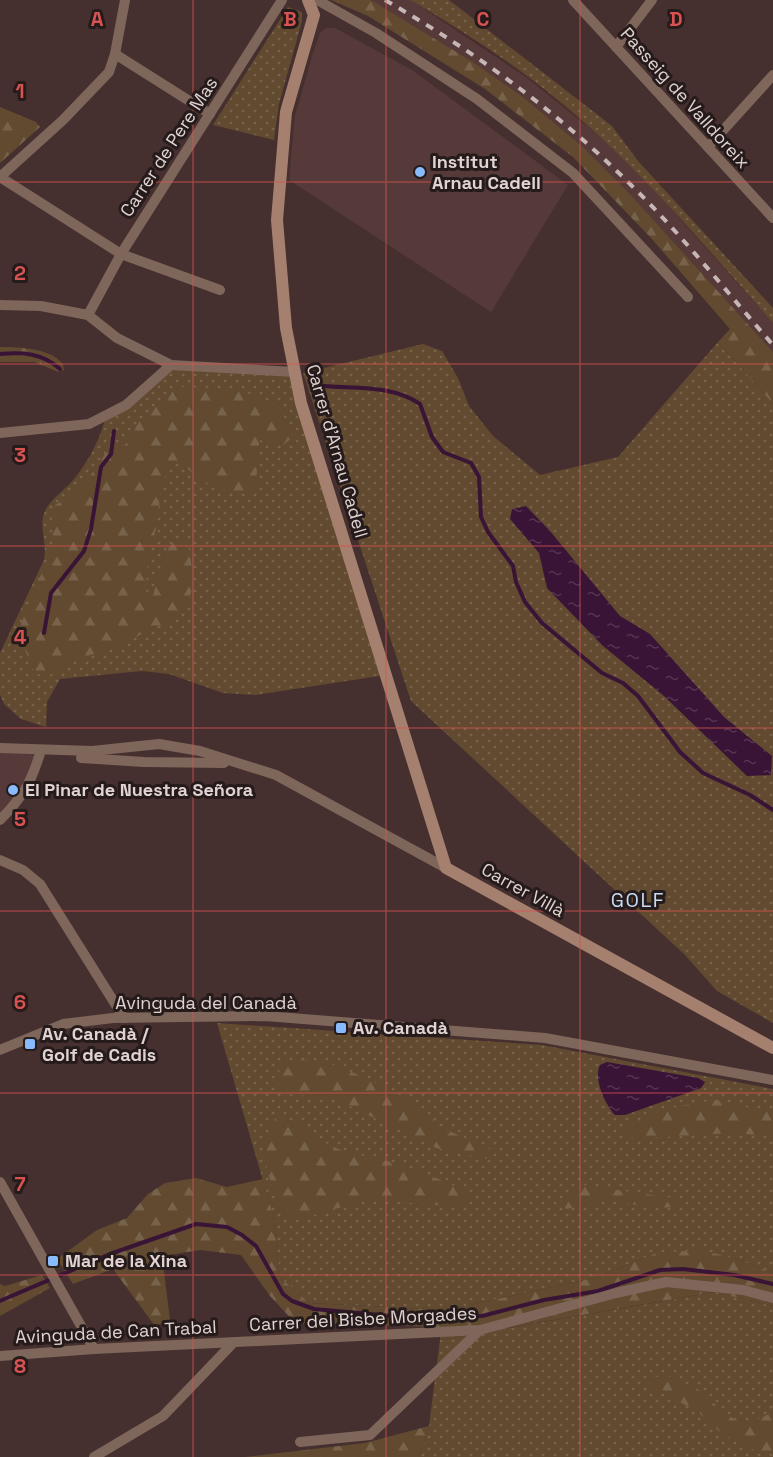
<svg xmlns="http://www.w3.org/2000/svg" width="773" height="1457" font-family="'Space Grotesk',sans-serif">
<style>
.built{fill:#563a39}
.grass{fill:url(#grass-dots)}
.forest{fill:url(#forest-firs)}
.water{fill:url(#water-ripples)}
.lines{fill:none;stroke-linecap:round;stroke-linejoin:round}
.stream{stroke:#391436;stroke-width:4}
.street{stroke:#7e665b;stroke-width:10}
.secondary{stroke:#a5806f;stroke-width:12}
.rail{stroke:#c6b6b5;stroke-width:4;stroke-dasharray:8 8;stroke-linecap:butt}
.grid{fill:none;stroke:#d95352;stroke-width:1.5;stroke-opacity:0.55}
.poi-dot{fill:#88bafc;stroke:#251b1b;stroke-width:2}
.labels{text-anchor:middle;stroke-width:6;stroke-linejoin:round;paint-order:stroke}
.street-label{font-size:18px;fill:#e1d3d2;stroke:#251b1b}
.poi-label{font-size:18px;font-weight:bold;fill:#e1d3d2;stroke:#251b1b;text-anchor:start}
.neighbourhood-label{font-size:20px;letter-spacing:1.5px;fill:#c7daf3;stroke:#251b1b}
.grid-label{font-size:20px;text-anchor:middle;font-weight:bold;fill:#d95352;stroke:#251b1b;stroke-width:6;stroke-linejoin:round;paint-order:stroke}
</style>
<defs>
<pattern id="grass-dots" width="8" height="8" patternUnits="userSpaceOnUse" patternTransform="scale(1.5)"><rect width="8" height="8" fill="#614a2f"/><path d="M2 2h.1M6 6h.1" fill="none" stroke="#77634c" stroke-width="1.8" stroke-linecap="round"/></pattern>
<pattern id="forest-firs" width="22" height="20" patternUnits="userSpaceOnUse" patternTransform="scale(1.5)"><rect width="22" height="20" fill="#614a2f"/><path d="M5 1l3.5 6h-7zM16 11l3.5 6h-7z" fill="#77634c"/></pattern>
<pattern id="water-ripples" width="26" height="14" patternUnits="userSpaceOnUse" patternTransform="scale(1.5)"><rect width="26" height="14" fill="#391436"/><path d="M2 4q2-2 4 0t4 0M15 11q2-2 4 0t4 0" fill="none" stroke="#553552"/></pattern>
</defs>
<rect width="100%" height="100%" fill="#46302f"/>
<!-- built -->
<g class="built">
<polygon points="371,0 410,0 415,3 527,78 597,134 645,180 773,323 773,352 629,193 583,147 523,97 473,62"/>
<polygon points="326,28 335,28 412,70 568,185 491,312 289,180 295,116 313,53 320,33"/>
<polygon points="0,748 36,755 32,780 0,820"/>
</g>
<!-- grass -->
<g class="grass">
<path d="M410 0H449L612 126 638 161 773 308V323C717 259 661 194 599 136 543 83 476 38 410 0Z"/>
<polygon points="288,7 302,12 302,21 279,104 274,140 213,125"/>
<polygon points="718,342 773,404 773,1023 717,991 685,955 411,701 303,373 423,344 442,351 458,378 469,406 493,436 540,475 618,457"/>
<path d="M171 365 295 372 386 675 255 695 223 693 169 674 142 671 60 679 47 702 46 727 21 719 4 704 0 695V653L44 560C48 542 37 525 46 509 53 497 66 489 75 478 89 460 101 438 106 415Z"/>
<polygon points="217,1023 542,1045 773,1089 773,1273 734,1258 656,1253 598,1277 447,1310 309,1303 280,1277 273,1215"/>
<polygon points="715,1292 773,1306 773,1457 419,1457 429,1426 440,1340"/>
</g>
<!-- forest -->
<g class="forest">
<polygon points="331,0 371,0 473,62 523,97 583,147 629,193 773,352 773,404 718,342 730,329 651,238 573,157 485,89 368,16"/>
<polygon points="0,107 36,122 40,127 0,163"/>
<path d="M0 347C19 347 50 348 63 364L64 370 58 372 35 362H0Z"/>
<path d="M178 387C205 387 257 388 278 408 285 414 289 428 293 437L282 446 260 440C256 458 258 473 255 491 237 492 223 492 207 483 191 475 191 466 170 462L160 495 158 519 147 569 146 591 153 596 165 552 177 539 187 541C193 567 200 606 171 621 165 625 156 626 149 629 141 633 134 640 125 643 97 654 68 659 45 679L31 668 23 642 21 624 54 543 51 522 55 505C65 500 74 495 82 486 101 467 95 452 125 445L139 421Z"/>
<polygon points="287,1060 324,1061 366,1078 409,1100 444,1129 490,1149 497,1161 436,1148 333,1098 286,1094 278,1083 280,1066"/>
<path d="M714 1100 773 1113V1136L730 1133 635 1139 623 1132C647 1109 682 1106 714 1100Z"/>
<path d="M276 1117 296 1121 313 1137 343 1151 391 1162 444 1181 471 1195 462 1207 385 1201 359 1202 307 1217 282 1216C272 1178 253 1156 276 1117Z"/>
<polygon points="196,1178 227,1187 263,1179 273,1215 280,1277 309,1303 447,1310 598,1277 656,1253 700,1250 734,1258 773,1273 773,1306 714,1292 440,1340 440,1327 295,1323 270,1296 241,1255 200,1250 162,1256 170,1320 155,1326 113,1269 73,1284 57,1259 97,1230 127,1218 148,1194 165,1183"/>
<polygon points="582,1185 674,1198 680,1206 662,1208 606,1201 566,1209 560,1199"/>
<polygon points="42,1275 50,1288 0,1316 0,1284 5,1286"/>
<polygon points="666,1375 701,1391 722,1411 739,1422 761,1418 773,1412 773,1454 746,1448 720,1432 696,1410 659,1392 646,1379"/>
<polygon points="429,1426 419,1457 245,1457 365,1443"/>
</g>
<!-- water -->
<g class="water">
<polygon points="526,506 550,531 620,616 650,634 724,717 772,756 771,775 747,776 664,696 602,645 547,588 539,553 510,519 512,509"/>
<path d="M607 1062 698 1078 705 1082 701 1088 625 1115H615C605 1105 593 1078 600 1065Z"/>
</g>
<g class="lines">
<!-- stream -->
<g class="stream">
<path d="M0 354C23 352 42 353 60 369"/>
<path d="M314 385C350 390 389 383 420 404L432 437 443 452 471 463 479 477 481 517 488 532 513 566 516 582 525 602 542 623 602 673 623 683 638 696 680 752 703 773 750 795 773 810"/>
<polyline points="44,633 51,593 84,551 91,529 101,467 111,454 114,431"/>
<polyline points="0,1301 110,1254 196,1224 227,1227 242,1235 256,1246 283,1294 292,1301 314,1309 392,1316 482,1316 544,1300 598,1291 660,1270 683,1269 734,1275 773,1284"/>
</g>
<!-- street -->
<g class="street">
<polyline points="317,0 376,33 477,99 573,173 688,297"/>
<polyline points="573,0 773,218"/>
<polyline points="616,47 652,0"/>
<polyline points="115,54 210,114"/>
<polyline points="708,147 773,75"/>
<polyline points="0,177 121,254 220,290"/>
<polyline points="0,177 63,120 109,72 115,54 125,0"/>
<polyline points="0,305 41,306 88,315 117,338 171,365 295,372"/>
<polyline points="88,315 121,254 282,0"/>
<polyline points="0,433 89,424 126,405 171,365"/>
<polyline points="0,748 92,751 159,744 200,751 276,775 446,868"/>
<polyline points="81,758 144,762 224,763"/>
<path d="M0 820C23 797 32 781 41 750"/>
<polyline points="0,860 23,870 40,884 124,1018"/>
<polyline points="0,1050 63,1024 113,1018 265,1016 545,1038 773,1080"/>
<polyline points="0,1182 94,1349"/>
<polyline points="0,1356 94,1349 480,1330 616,1293 666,1282 743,1290 773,1298"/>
<polyline points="300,1442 370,1435 480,1330"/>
<polyline points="94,1457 163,1416 234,1342"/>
</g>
<!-- secondary -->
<polyline class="secondary" points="308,0 314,15 286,112 277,220 286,328 301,403 446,868 773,1048"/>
<!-- rail -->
<path class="rail" d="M385 0C475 52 557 111 631 185 682 235 726 291 773 345"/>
</g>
<!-- grid -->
<path class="grid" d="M193 0V1457M386 0V1457M580 0V1457M0 182H773M0 364H773M0 546H773M0 728H773M0 911H773M0 1093H773M0 1275H773"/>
<!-- markers -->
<g class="poi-dot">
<circle cx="420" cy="172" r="6"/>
<circle cx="13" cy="790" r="6"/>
<rect x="335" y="1022" width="12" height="12" rx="3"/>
<rect x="24" y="1038" width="12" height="12" rx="3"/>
<rect x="47" y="1255" width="12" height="12" rx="3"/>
</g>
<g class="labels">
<!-- street labels -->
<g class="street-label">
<text transform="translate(685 98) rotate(48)" y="6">Passeig de Valldoreix</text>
<text transform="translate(169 147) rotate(-57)" y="6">Carrer de Pere Mas</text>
<text transform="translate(337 451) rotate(74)" y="6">Carrer d'Arnau Cadell</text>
<text transform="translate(523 890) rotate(29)" y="6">Carrer Villà</text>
<text x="206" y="1009">Avinguda del Canadà</text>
<text transform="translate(363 1319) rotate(-3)" y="6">Carrer del Bisbe Morgades</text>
<text transform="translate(116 1332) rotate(-3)" y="6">Avinguda de Can Trabal</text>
</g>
<!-- poi labels -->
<g class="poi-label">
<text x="432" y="168">Institut<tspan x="432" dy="21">Arnau Cadell</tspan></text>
<text x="25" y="796">El Pinar de Nuestra Señora</text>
<text x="353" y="1034">Av. Canadà</text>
<text x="42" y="1040">Av. Canadà /<tspan x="42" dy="21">Golf de Cadis</tspan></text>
<text x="65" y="1267">Mar de la Xina</text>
</g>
<!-- neighbourhood labels -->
<g class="neighbourhood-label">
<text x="638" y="907">GOLF</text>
</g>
</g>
<g class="grid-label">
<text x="97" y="26">A</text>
<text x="290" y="26">B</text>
<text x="483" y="26">C</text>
<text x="676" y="26">D</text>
<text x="20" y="98">1</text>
<text x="20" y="280">2</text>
<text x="20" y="462">3</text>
<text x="20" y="644">4</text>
<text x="20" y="826">5</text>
<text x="20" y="1009">6</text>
<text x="20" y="1191">7</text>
<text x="20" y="1373">8</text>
</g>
</svg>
